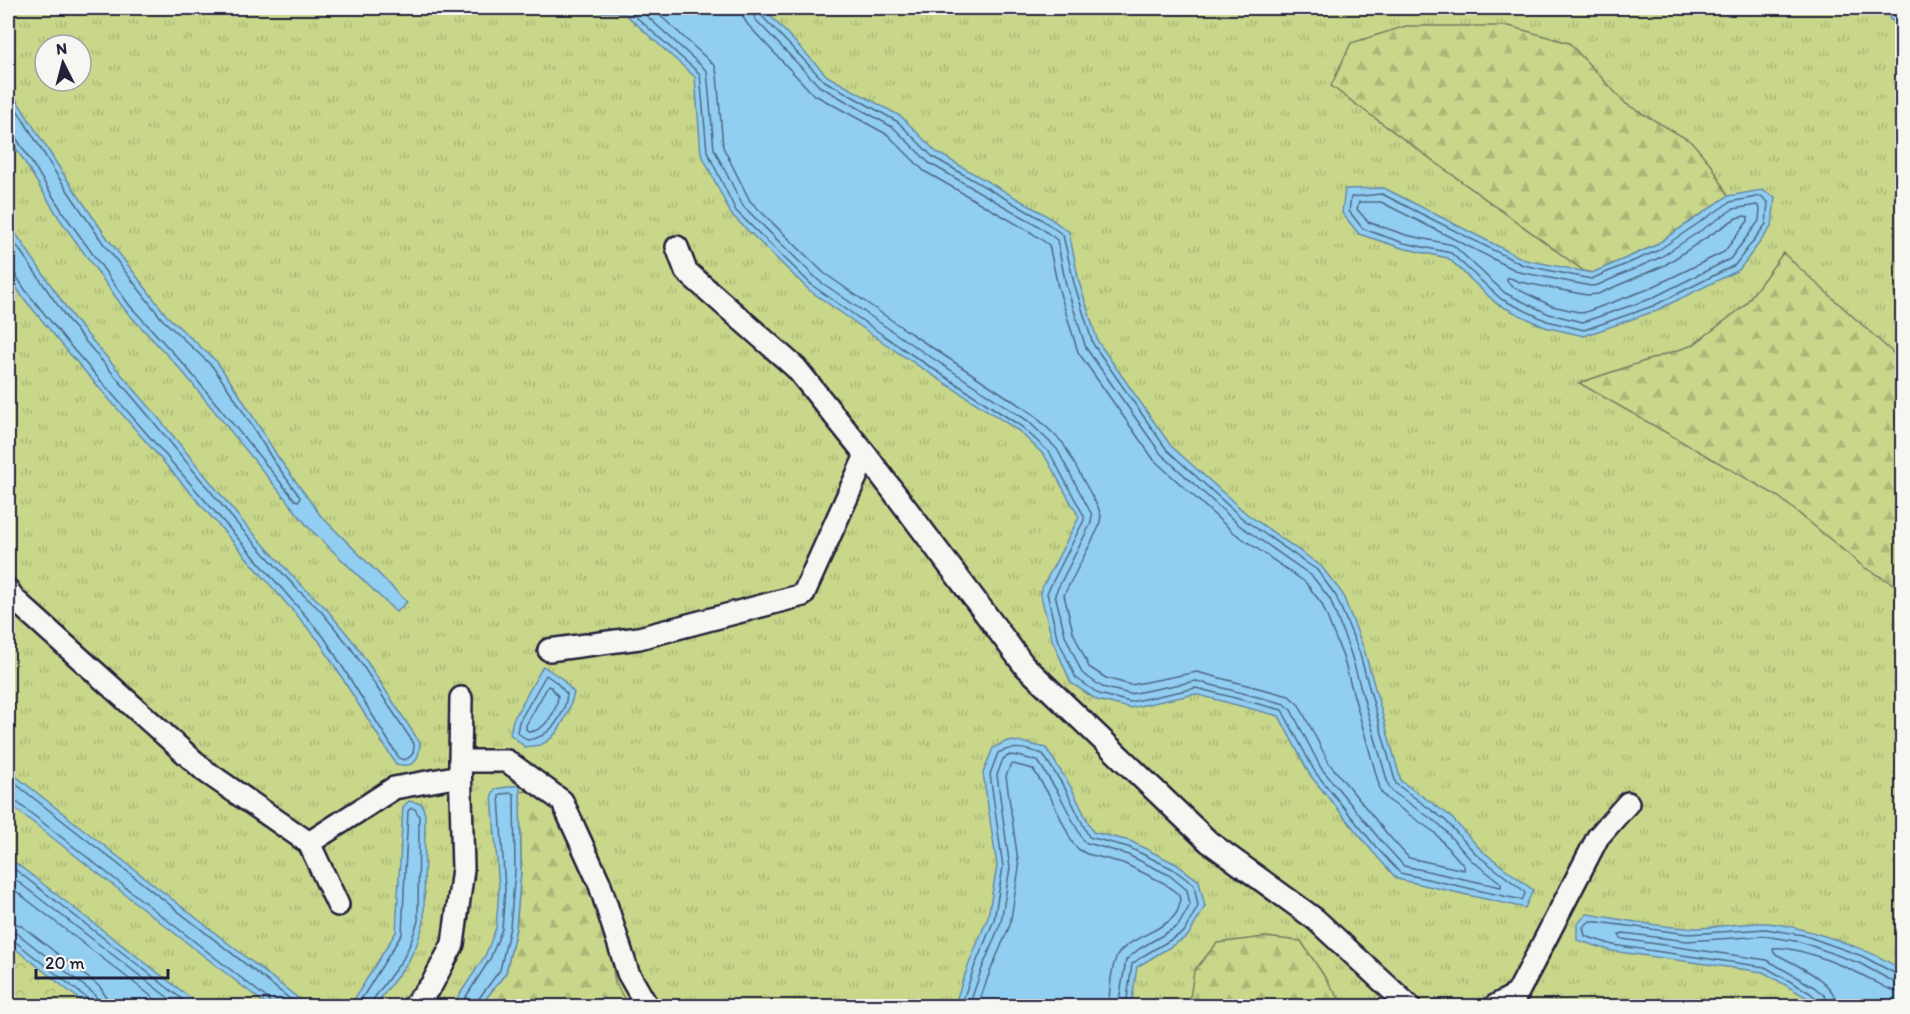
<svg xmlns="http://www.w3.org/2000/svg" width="1910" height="1014" font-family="Itim,sans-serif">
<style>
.grass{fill:url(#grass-tufts);stroke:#757c62;stroke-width:1.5;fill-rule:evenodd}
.forest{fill:url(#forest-firs);stroke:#757c62;stroke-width:1.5}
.park{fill:url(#park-crowns);stroke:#757c62;stroke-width:1.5}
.water{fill:#91cef1;stroke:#6589a8;stroke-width:1.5}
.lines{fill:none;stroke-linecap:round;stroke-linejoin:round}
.shore{stroke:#4e6784;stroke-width:1.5}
.service-casing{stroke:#22223b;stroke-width:26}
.service{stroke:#f6f6f2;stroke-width:21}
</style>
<defs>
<pattern id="grass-tufts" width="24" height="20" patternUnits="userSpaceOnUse" patternTransform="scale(1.5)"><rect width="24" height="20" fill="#c8d78a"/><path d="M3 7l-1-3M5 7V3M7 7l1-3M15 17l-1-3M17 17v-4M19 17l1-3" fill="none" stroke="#acb878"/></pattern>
<pattern id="forest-firs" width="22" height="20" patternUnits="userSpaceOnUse" patternTransform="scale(1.5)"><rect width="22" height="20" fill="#c8d78a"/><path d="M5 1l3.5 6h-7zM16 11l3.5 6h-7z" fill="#acb878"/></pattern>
<pattern id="park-crowns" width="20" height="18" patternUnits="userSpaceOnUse" patternTransform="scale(1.5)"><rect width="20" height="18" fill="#c8d78a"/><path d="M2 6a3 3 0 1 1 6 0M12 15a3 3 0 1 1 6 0" fill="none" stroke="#acb878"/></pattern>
</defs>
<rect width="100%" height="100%" fill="#f2e7d7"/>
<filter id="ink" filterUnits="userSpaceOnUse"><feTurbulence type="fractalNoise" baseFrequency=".0167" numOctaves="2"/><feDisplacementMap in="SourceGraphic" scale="12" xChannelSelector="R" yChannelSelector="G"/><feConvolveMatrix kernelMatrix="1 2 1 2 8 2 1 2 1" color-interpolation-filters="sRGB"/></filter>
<g filter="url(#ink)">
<!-- grass -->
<path class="grass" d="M8 8H1902V1006H8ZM45 45H81V81H45Z"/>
<!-- forest -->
<g class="forest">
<polygon points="1406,26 1509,26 1569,43 1626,104 1692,142 1712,166 1728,196 1654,246 1592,273 1584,271 1331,86 1351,43"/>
<polygon points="1783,253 1902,361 1902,589 1865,568 1779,497 1579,383 1693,345 1744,306"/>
<polygon points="536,790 557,811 608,937 615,982 628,1006 480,1006 506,973 516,928 521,871 520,792"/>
<polygon points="1264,937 1301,941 1344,1006 1189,1006 1194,971 1217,943"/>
</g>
<!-- park -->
<polygon class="park" points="8,861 192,1006 8,1006"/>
<!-- water -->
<g class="water">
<polygon points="460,8 763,8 827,76 902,117 936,152 1044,214 1069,232 1079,282 1098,342 1171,446 1247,514 1321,566 1342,593 1364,649 1401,781 1449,815 1481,850 1533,890 1525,908 1397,879 1372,851 1310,775 1279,716 1195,694 1130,708 1097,700 1071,683 1052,639 1040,592 1079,517 1045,456 1019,431 897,352 809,290 731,214 701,153 695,77 624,13"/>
<polygon points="1887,8 1902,8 1902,22 1890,20"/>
<polygon points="8,77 14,96 62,172 108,239 167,316 217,362 239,394 278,457 321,516 407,602 396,612 309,528 182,371 125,310 59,218 8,135"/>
<polygon points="1384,188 1525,260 1592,273 1654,246 1728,196 1762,190 1775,197 1772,226 1739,270 1655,311 1584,336 1545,327 1497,304 1448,258 1402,248 1359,234 1342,213 1345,189"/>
<path d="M8 222 74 319 152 410 243 522 302 586 324 606 356 645 420 743C419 760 415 769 396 764L319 641 69 353 21 295 8 273Z"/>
<path d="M543 666 561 678 574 693C569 712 559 738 540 745 535 746 529 746 525 747L510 734 513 720Z"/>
<polygon points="1007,741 1021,742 1046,748 1071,787 1093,832 1130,841 1176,864 1199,881 1205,907 1188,936 1137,967 1131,1006 954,1006 968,966 988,917 997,866 983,773 993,748"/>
<polygon points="8,770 308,1006 268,1006 8,803"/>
<polygon points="520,785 521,871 516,928 506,973 480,1006 452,1006 485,956 496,928 499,889 492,795 495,789"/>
<polygon points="409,801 422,804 425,815 424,922 417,944 408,962 375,1006 350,1006 396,932 403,807"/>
<polygon points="8,857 201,1006 88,1006 8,943"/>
<path d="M1587 914C1620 919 1654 926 1687 928 1713 929 1739 922 1765 923 1797 924 1878 951 1902 971V1006H1817L1806 997 1763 972 1612 951 1577 940V924Z"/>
</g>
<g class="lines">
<!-- shore -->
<g class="shore">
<polyline points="626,8 700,74 707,151 736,211 813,286 900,347 1022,427 1050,453 1084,516 1084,520 1047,593 1057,637 1076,678 1099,694 1130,702 1196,688 1282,710 1315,772 1376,847 1400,873 1522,900 1525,894 1524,891 1477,855 1445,820 1396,784 1359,651 1336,596 1317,570 1243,519 1167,450 1093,344 1074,283 1063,235 1041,219 933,157 898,122 823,80 760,14 759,8"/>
<polyline points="638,8 707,71 714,149 743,206 818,280 905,340 1028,421 1057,449 1092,515 1091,523 1055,594 1065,635 1082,673 1102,687 1130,694 1196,681 1285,704 1291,710 1321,768 1382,842 1404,866 1501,887 1501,883 1471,860 1440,825 1393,792 1389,787 1351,654 1330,599 1312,576 1239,525 1161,454 1086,348 1066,285 1057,240 1037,225 929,163 894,128 819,86 755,19 751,8"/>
<polyline points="652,8 715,66 717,75 723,147 750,201 824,273 910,333 1033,414 1063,443 1098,507 1101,516 1099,527 1064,595 1073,632 1089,667 1106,678 1131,685 1197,672 1289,696 1299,705 1329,763 1389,836 1409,858 1464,870 1464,866 1434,832 1387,799 1381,792 1343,657 1322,604 1305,582 1233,532 1154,460 1078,352 1058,287 1049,245 1032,233 924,171 888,135 813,94 748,25 743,17 742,8"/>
<polyline points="8,95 57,175 103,243 162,319 212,366 234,397 273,460 300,497 299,501 295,500 187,368 130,306 64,214 15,136 8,133"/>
<polygon points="1382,194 1523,265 1591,279 1657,251 1730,202 1761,196 1768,202 1766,224 1735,265 1653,306 1584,330 1547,321 1501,299 1451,253 1404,243 1363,229 1349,211 1351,197"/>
<polygon points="1359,202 1381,202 1519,272 1591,286 1598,285 1661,257 1733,209 1757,205 1760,208 1759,221 1730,259 1650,299 1583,322 1549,314 1505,293 1453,245 1406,235 1368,222 1357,209"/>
<polygon points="1745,216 1748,217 1748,221 1724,252 1646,290 1583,313 1552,306 1511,286 1507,281 1507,278 1510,278 1520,282 1587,295 1598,294 1665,265 1736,218"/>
<path d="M8 233 70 323 147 414 239 526 298 590 320 610 351 648 414 744C414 752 413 757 404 760L399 758 324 637 73 349 26 291 15 274 8 271"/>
<path d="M546 675 556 682 567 694C565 716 550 738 527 740L517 732 519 722Z"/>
<path d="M548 686 551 687 558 696C557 711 545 731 529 732L526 729V725Z"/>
<polyline points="8,778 299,1006"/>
<polyline points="8,798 14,800 268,999 271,1006"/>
<polyline points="8,864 191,1006"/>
<polyline points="8,874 179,1006"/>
<polyline points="8,885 164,1006"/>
<polyline points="8,922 17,924 23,927 100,987 106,997 108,1006"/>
<polyline points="8,931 18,934 93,993 98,1000 99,1006"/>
<polyline points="8,939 13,940 88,999 91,1006"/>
<polyline points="357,1006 402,934 408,811 411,808 415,809 419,816 418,921 411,942 403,959 372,1001 370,1006"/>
<polyline points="460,1006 490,959 502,929 505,889 499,796 501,794 512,793 514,795 515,871 510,927 500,970 477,1001 476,1006"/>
<path d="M961 1006 974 968 994 920 1003 867 990 774 998 753C1013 745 1027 749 1043 754L1066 790 1089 837 1128 847 1173 869 1194 885 1198 906 1184 932 1143 956 1132 964 1126 1006"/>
<polyline points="969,1006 981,971 1001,922 1010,868 997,775 1003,759 1010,755 1018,756 1038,761 1059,794 1084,842 1126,854 1169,875 1187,890 1190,905 1178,926 1139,949 1126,960 1118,1006"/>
<path d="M978 1006 989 974 1010 925 1019 868 1006 776 1010 766 1013 764 1033 769 1051 798 1072 842 1078 849 1087 854 1123 863 1164 883 1179 895C1187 929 1131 932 1117 956 1111 967 1109 994 1109 1006"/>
<polyline points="1820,1006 1819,1001 1810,993 1765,967 1613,945 1585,936 1583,927 1590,921 1688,934 1766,929 1803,935 1862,956 1898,975 1902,976"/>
<polyline points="1828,1006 1825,996 1814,987 1767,960 1622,939 1619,935 1623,933 1687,941 1765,936 1801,942 1859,963 1894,982 1902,983"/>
<path d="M1837 1006C1836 981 1794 964 1774 953L1773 948C1796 945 1847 967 1868 978 1879 983 1890 992 1902 992"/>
</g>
<!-- service casing -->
<g class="service-casing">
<g id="service">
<polyline points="866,455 1024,665 1209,842 1315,919 1409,1006"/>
<polyline points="8,590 14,599 205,771 309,843"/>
<polyline points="549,650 639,638 803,595 866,455 796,368 686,271 677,247"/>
<polyline points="460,761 507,761 562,801 599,882 628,973 647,1006"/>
<polyline points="338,905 309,843 394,788 460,776"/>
<polyline points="414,1006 432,984 453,944 463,869 460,761 461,698"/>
<polyline points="1495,1006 1517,994 1598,837 1628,803"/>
</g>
</g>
<!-- service -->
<use href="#service" class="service"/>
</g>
</g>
<!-- margin -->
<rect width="1910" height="1014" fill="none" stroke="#f6f6f2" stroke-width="30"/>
<rect x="15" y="15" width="1880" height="984" fill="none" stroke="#22223b" stroke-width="2" filter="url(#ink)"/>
<!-- north arrow -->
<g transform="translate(63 63) rotate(354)"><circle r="28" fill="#f6f6f2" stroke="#a1a1a9" stroke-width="1.5"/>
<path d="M0-4.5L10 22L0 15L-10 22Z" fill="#22223b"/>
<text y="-9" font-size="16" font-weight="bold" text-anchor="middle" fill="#22223b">N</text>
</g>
<!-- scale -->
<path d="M36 969v9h132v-9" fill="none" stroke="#22223b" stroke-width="3"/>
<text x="45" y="969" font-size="18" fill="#22223b" stroke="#f6f6f2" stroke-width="4.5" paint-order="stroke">20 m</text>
</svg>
